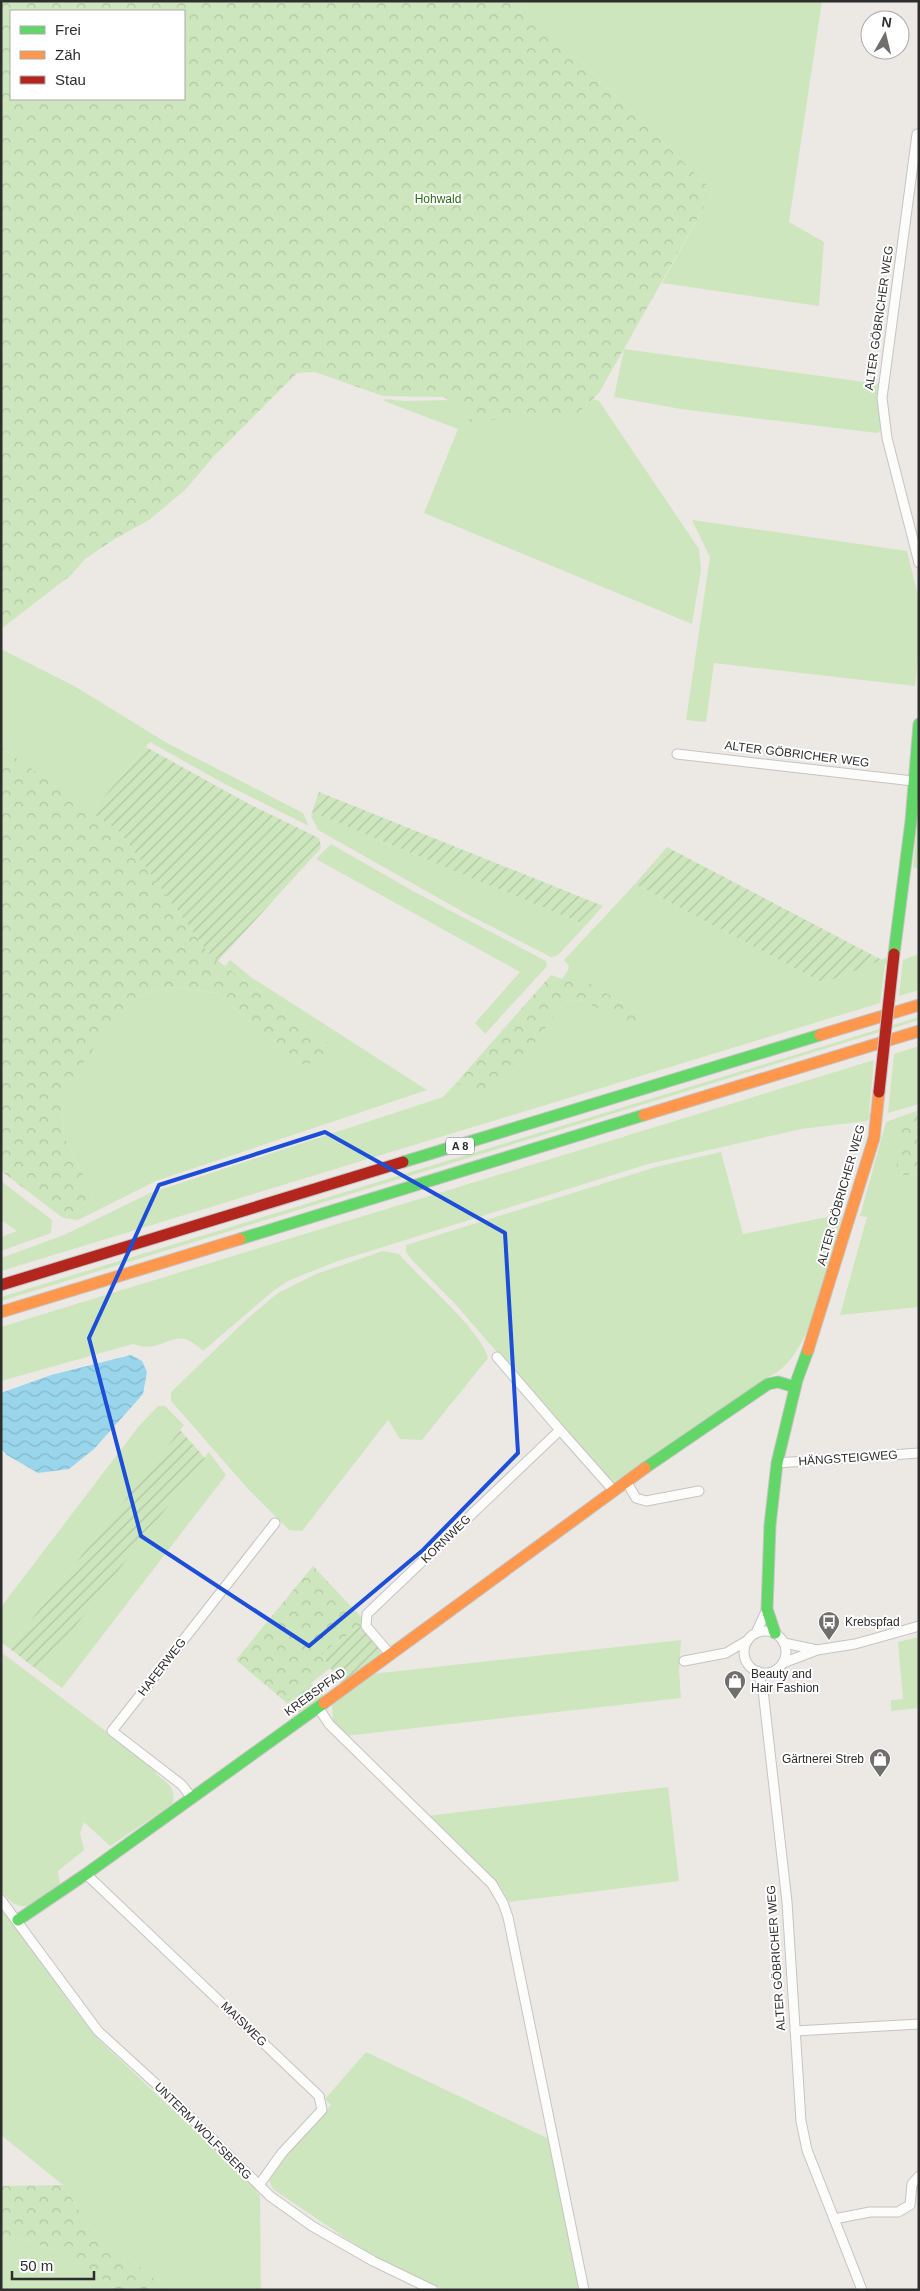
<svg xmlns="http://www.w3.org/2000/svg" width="920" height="2291" font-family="Arial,sans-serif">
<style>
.grass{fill:#cee6be}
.forest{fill:url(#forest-crowns);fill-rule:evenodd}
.garden{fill:url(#garden-furrows)}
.water{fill:url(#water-waves)}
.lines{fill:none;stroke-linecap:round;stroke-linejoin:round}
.street-casing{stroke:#c5c4c5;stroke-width:11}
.fast-casing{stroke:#c5c4c5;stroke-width:13}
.slow-casing{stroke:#c5c4c5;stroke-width:13}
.jam-casing{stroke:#c5c4c5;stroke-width:13}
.street{stroke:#fcfcfb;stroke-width:9}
.fast{stroke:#63d668;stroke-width:11}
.slow{stroke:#ff974d;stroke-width:11}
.jam{stroke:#b3261e;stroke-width:11}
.jam-bridge-casing{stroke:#c5c4c5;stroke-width:13;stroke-linecap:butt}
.jam-bridge{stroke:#b3261e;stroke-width:11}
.marked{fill:none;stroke:#1d4ed8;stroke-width:4;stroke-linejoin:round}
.labels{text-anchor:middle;stroke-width:4;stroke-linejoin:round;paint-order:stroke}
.shield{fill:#fff;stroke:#6d6d6d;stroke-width:1}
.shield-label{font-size:11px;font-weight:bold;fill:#2e2e2e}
.park-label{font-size:12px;fill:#2c6e1b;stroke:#fff}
.street-label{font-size:12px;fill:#2e2e2e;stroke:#fff}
.poi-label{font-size:12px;fill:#2e2e2e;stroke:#fff;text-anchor:start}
</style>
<defs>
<pattern id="forest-crowns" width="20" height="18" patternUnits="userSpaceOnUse" patternTransform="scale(1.25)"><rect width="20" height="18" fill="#cee6be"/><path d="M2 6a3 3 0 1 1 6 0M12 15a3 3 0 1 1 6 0" fill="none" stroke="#b1c6a4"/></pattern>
<pattern id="garden-furrows" width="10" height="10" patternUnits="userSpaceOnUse" patternTransform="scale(1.25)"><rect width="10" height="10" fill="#cee6be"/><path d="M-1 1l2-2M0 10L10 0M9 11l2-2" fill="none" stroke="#b1c6a4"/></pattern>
<pattern id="water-waves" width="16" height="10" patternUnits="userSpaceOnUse" patternTransform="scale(1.25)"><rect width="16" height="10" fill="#99d6ec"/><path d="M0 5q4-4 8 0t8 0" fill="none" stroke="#84b8cb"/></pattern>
</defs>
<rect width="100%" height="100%" fill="#ece8e4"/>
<!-- grass -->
<g class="grass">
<polygon points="519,1 822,1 789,222 824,242 819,306 662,283 713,191"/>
<polygon points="624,349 879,384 878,397 882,430 877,433 681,409 614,397"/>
<polygon points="385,399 403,401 450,400 464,410 578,413 593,399 599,401 699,549 701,570 692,624 424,513 458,429 384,401"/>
<polygon points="692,520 907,551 919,600 919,650 915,686 714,663 706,722 686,720 710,557"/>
<polygon points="1,649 76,687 167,743 303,813 309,826 221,782 150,742 91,812 1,747"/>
<polygon points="919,805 919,869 913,867"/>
<polygon points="312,812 586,925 558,955 551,957 465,913 318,830 311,816"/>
<polygon points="331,844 413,891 546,961 547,966 485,1034 475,1023 520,972 316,859"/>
<polygon points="635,884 823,983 888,957 887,964 885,964 880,1003 1,1271 1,1258 64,1235 150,1193 443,1097 456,1083 473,1094 510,1076 564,1003 582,1000 644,1016 568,970 569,966 564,960"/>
<polygon points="919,954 919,990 899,996 903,960"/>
<polygon points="230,960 251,977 427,1090 156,1181 78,1220 63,1218 94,1197 64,1137 62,1104 73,1074 136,997 170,987 216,993 302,1064 337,1049 225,966"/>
<polygon points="919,1017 919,1020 1,1301 1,1297"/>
<polygon points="919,1046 919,1104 888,1113 894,1054"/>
<path d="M874 1060 869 1113 872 1114 867 1121 801 1129 648 1164 335 1262 288 1281 273 1291 203 1351C179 1328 174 1343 149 1347 144 1347 138 1345 133 1344L1 1381V1327Z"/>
<polygon points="919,1110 919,1113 909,1116 895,1176 919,1174 919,1307 840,1315 867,1217 860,1216 886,1122"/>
<path d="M721 1152 743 1234 842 1214C833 1254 811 1360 770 1376L611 1484 456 1305 412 1260 406 1252V1245L656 1167Z"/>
<polygon points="1,1181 52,1220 51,1233 1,1251 1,1237 17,1231 1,1220"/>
<path d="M383 1251 399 1254C420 1279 482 1331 488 1358L422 1440 400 1439 388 1420 302 1531 289 1530 248 1489 171 1401V1392L246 1320 278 1293 316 1274Z"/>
<polygon points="158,1406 165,1406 184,1425 9,1648 1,1642 1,1607 139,1426"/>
<polygon points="209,1452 226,1475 62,1688 40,1672"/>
<polygon points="919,1637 919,1708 891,1711 891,1700 903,1699 898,1642"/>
<polygon points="681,1640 679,1670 681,1698 345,1736 333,1721 332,1704 371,1674"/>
<path d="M1 1652 152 1766C157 1782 177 1780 173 1803L167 1808 110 1846 84 1822 80 1833 84 1850 58 1871 60 1885C49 1893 32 1911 17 1905 11 1903 6 1896 1 1892Z"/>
<polygon points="668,1787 679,1881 509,1902 500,1886 427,1816"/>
<polygon points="1,1907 72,2006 98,2039 245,2178 260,2195 261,2290 168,2290 89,2226 63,2185 1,2135"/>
<polygon points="366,2052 551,2140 579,2290 445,2290 372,2256 273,2189 269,2181 273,2170 331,2105 325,2099"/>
<polygon points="1,2234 38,2244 74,2258 117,2290 1,2290"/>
</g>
<!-- forest -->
<g class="forest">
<path d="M1 1H519L713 191 599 393 578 413 470 422 464 410 444 397 383 396 315 372 297 373 214 456 185 490 149 520 113 540 85 559 71 575 1 629ZM184 11V99H11V11Z"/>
<polygon points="1,747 120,832 210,955 337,1049 320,1063 302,1064 216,993 170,987 136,997 74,1074 62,1104 64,1137 94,1197 63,1218 1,1171"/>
<polygon points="568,970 644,1016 635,1029 582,1000 564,1003 510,1076 473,1094 456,1083 551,975 562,979"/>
<polygon points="919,1113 919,1174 895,1176 903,1121 909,1116"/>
<polygon points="313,1566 362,1618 361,1625 321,1654 330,1668 311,1683 325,1697 301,1715 236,1660"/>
<polygon points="63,2185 89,2226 168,2290 117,2290 74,2258 38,2244 1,2234 1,2186"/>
</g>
<!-- garden -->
<g class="garden">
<polygon points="146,747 249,804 319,838 321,848 218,961 210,955 120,832 91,812"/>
<polygon points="319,792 603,906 586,925 312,812"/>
<polygon points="667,847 882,960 823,983 635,884"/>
<polygon points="180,1430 205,1458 40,1672 9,1648"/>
<polygon points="361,1625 380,1648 380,1656 341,1684 321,1654"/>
</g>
<!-- water -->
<polygon class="water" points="131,1355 142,1361 147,1372 143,1394 94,1449 69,1469 38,1473 7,1455 1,1449 1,1393 51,1375"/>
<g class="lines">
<!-- street casing -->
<g class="street-casing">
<g id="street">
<polyline points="917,134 882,398 887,438 919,563"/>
<polyline points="677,754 913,781"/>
<polyline points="497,1357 560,1430"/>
<polyline points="777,1463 919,1453"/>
<polyline points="626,1481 636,1498 646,1501 699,1491"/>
<circle cx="765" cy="1652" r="21"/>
<polyline points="756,1633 767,1609"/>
<polyline points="784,1643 817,1650"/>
<polyline points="390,1654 366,1626 367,1614 560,1430 614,1491"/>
<polyline points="684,1661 726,1653 748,1640"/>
<polyline points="783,1663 817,1650 855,1644 919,1626"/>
<polyline points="757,1671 763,1690 787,1902 801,2121 807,2150 862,2290"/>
<polyline points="318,1707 329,1724 492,1884 503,1903 508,1917 584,2290"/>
<polyline points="191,1797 182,1785 112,1731 275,1523"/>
<polyline points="86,1874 319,2096 322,2110 282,2153 259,2185"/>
<polyline points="1,1900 98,2031 167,2094 270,2196 312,2226 373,2261 433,2290"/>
<polyline points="795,2031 919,2024"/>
<polyline points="834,2219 870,2212 898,2212 910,2205 912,2184 919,2176"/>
</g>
</g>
<!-- fast casing -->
<g class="fast-casing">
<g id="fast">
<polyline points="894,954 911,821 919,724"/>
<polyline points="403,1162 820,1035"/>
<polyline points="240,1239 644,1115"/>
<polyline points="645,1468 768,1384 778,1382 795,1387"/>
<polyline points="775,1633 767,1609 770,1525 777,1463 797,1380 808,1350"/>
<polyline points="18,1920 86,1874 324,1703"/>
</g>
</g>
<!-- slow casing -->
<g class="slow-casing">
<g id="slow">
<polyline points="820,1035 919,1005"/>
<polyline points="644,1115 919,1031"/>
<polyline points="1,1312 240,1239"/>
<polyline points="808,1350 874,1138 879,1092"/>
<polyline points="324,1703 645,1468"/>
</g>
</g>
<!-- jam casing -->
<g class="jam-casing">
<polyline id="jam" points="1,1285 403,1162"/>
</g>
<!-- street -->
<use href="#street" class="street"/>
<!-- fast -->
<use href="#fast" class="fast"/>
<!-- slow -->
<use href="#slow" class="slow"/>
<!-- jam -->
<use href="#jam" class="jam"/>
<!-- jam-bridge casing -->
<g class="jam-bridge-casing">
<polyline id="jam-bridge" points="879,1092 894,954"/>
</g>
<!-- jam-bridge -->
<use href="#jam-bridge" class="jam-bridge"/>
</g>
<!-- marked area -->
<path class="marked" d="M325 1132 505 1233 518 1453 423 1550 309 1646 141 1536 89 1338 159 1185Z"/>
<!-- icons -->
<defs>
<g id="bus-pin" transform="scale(1.125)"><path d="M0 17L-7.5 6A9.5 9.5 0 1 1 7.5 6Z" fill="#706f6e" stroke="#fff"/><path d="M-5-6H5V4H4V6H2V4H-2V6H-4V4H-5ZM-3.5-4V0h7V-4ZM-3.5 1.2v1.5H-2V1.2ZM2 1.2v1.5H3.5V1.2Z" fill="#fff"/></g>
<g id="shop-pin" transform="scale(1.125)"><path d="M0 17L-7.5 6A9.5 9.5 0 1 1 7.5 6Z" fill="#706f6e" stroke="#fff"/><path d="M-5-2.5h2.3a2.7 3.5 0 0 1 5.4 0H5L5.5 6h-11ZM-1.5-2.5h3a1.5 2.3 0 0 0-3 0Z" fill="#fff"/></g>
</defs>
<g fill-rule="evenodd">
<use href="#bus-pin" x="829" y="1622"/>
<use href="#shop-pin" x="735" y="1681"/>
<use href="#shop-pin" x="880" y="1759"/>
</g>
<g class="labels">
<!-- shield labels -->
<rect class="shield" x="446" y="1137.5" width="28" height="17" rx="4"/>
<g class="shield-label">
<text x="460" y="1150">A 8</text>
</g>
<!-- park labels -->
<g class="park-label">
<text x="438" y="203">Hohwald</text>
</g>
<!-- street labels -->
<g class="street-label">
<text transform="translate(879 318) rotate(-82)" y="4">ALTER GÖBRICHER WEG</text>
<text transform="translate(797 754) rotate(7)" y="4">ALTER GÖBRICHER WEG</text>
<text transform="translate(841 1195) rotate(-74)" y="4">ALTER GÖBRICHER WEG</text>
<text transform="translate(848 1458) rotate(-4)" y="4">HÄNGSTEIGWEG</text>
<text transform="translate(446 1539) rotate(-44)" y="4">KORNWEG</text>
<text transform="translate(162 1667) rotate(-52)" y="4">HAFERWEG</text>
<text transform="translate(315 1692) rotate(-36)" y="4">KREBSPFAD</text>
<text transform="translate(776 1958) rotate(-94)" y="4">ALTER GÖBRICHER WEG</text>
<text transform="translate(244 2024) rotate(44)" y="4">MAISWEG</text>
<text transform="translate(203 2131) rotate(45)" y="4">UNTERM WOLFSBERG</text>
</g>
<!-- poi labels -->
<g class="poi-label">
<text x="845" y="1626">Krebspfad</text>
<text x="751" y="1678">Beauty and<tspan x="751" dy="14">Hair Fashion</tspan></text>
<text x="864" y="1763" text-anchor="end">Gärtnerei Streb</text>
</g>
</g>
<!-- border -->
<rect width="920" height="2291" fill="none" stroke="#2e2e2e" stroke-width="5"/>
<!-- legend -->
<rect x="10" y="10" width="175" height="90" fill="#ffffff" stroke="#ababab"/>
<rect x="20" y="26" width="25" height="8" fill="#63d668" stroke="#ababab"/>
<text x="55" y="35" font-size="15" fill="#2e2e2e">Frei</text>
<rect x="20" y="51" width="25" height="8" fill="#ff974d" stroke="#ababab"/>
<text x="55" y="60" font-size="15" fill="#2e2e2e">Zäh</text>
<rect x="20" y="76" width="25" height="8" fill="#b3261e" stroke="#ababab"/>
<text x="55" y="85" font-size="15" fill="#2e2e2e">Stau</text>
<!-- north arrow -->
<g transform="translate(885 35) rotate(8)"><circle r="24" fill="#ffffff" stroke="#ababab"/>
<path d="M0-4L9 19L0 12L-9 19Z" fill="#706f6e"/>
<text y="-8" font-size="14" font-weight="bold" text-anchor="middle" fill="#2e2e2e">N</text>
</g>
<!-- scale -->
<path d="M12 2271v8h82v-8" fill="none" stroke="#2e2e2e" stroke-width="2.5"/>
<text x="20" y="2271" font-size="15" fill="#2e2e2e" stroke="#ffffff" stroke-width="4" paint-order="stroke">50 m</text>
</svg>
